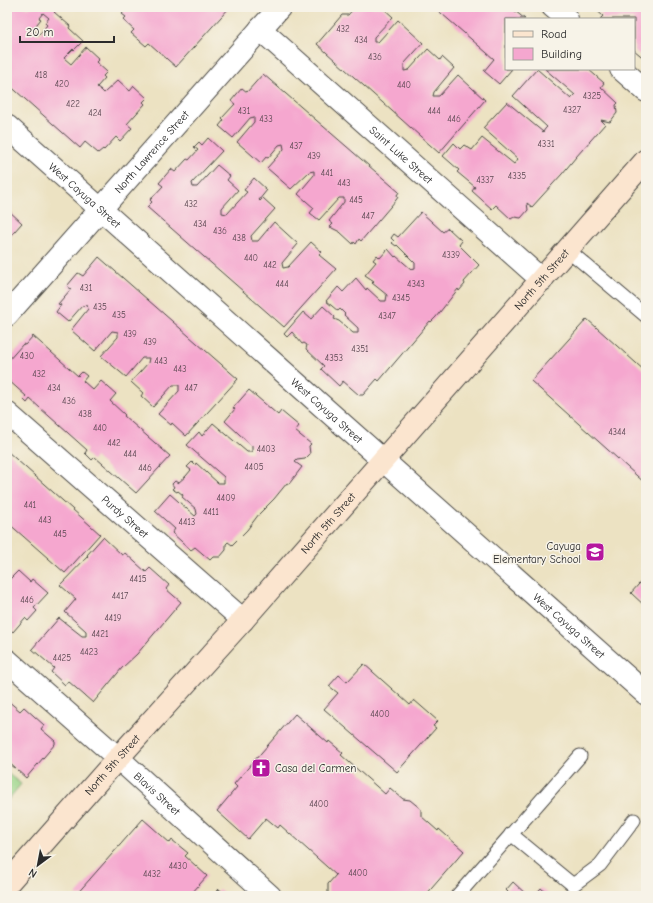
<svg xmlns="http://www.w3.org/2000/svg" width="653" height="903" font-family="'Comic Neue',sans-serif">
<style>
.green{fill:#9bd689;stroke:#63805a}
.building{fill:#f5a7cf;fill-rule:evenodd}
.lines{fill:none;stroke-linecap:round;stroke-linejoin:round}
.lane-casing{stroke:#484642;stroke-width:15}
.street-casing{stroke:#484642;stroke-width:24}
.secondary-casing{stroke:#484642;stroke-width:24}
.lane{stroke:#fff;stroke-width:13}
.street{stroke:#fff;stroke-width:22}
.secondary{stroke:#fbe5cf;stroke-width:22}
.labels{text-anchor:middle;stroke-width:3;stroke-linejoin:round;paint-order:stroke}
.number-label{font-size:9px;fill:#5e4a54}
.street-label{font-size:11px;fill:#2b2b2b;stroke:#f7f3e8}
.poi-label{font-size:11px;fill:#2b2b2b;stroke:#f7f3e8;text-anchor:end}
</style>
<rect width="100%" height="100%" fill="#f7f3e8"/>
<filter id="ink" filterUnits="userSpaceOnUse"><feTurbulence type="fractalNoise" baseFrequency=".025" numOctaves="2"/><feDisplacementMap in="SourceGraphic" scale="8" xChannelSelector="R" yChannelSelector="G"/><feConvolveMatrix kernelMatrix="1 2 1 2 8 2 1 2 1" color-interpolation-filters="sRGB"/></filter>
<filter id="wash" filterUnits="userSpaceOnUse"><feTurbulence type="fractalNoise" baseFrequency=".012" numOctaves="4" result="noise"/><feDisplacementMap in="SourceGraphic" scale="16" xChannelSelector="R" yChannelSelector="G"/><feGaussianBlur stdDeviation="0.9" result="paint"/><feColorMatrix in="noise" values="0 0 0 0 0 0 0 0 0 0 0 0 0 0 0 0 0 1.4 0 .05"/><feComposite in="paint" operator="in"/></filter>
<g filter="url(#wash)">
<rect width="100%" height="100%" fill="#ece2c2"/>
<!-- green -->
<polygon class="green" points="7,773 21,784 7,801"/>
<g id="blocks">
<!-- building -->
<g class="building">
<path d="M7 7H26L28 9 30 7H59L54 12 70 26 69 28 83 41 74 50 73 49 64 58 71 64 86 47 99 59 96 62 107 72 103 76 105 78 97 87 101 90 104 93 118 80 130 91 134 86 147 98 143 102 145 104 127 124 132 128 120 141 116 137 104 150 103 149 98 153 85 142 80 148 7 83ZM43 13 49 18 45 23 47 25 39 35 33 29 41 19 39 18Z"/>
<polygon points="128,7 230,7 176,67 149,43 146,46 131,33 134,30 123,20 126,17 122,14"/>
<polygon points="355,7 382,7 393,17 374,37 374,42 378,42 398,20 423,43 404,64 404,71 409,70 428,49 440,60 442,57 454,68 434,92 433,96 439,96 458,75 485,100 439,153 317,44 342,15 348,15"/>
<polygon points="434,7 510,7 525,19 506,19 506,69 512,69 499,84 484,71 494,59"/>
<polygon points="593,7 646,7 646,60 634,50 634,19 600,19 603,16"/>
<polygon points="537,69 571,99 575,95 545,69 588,69 604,83 601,87 618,103 616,105 617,113 610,122 601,120 605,124 576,157 562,174 532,207 527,203 528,210 521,218 514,217 511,219 496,205 492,209 472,191 475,187 457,172 459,170 443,156 454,143 460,149 464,145 472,150 482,138 514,164 518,159 483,128 507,102 543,132 545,129 547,127 513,96"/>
<polygon points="263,74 399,192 397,195 398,197 396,200 361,241 359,239 356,244 354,242 353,244 340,232 330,227 333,224 329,221 344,202 344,198 339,198 319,220 310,213 314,208 298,194 314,175 314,171 309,172 291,189 267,168 284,149 283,144 279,145 268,158 266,157 261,163 237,142 254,122 254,117 250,118 233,138 219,126 224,120 222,118 235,104 231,101 242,88 247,92"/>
<polygon points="208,138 222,151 192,183 193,187 197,187 217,165 230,176 227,180 238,190 222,208 222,213 227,214 247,192 244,190 254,178 267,190 259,200 260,201 263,198 275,209 251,236 252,241 258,241 274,222 298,244 282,263 283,268 288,267 311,242 322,252 319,255 336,269 284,327 147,207 152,202 150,200 163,186 159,183 171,169 175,172 187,159 189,160 198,150 194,147 199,142 202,145"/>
<polygon points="7,209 22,223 7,240"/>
<polygon points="421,212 443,232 448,228 462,241 459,245 479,265 464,282 465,284 459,291 458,289 436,317 431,322 430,321 379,381 377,379 363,395 359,395 343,381 339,386 321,369 324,366 306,349 307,345 304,343 302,344 292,332 287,337 284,334 303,312 311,319 323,306 335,317 334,319 339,321 353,333 358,333 358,328 344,315 345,314 340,309 338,311 326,301 338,287 343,292 356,278 366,290 367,288 381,301 386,301 387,295 372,283 374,281 365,275 376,262 373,260 377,255 380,258 388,249 395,257 396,256 411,269 415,268 415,263 397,245 396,246 392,243 394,241 391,238 394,234 398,237"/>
<polygon points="99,257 238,379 186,436 172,423 171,425 158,414 179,391 179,385 173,385 153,407 141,396 143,393 131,382 148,363 149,358 142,358 126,377 101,356 118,337 118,332 112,331 95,351 71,330 88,309 87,305 82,306 68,322 56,312 61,305 58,304 71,289 67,286 78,273 83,276"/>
<polygon points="587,319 646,372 646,484 531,381"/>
<polygon points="33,336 78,376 82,372 87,376 83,381 93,390 101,381 116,394 110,401 125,415 124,416 170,456 136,493 95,457 92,460 85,453 87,450 30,399 27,403 23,399 26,396 7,379 7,362 23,344 25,345"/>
<polygon points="249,390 278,415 281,411 299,426 295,431 311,444 309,446 310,454 305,459 297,460 295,462 302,467 289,484 287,483 274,499 259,514 247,530 232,545 228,542 226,544 226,550 220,557 213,557 210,560 195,547 191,550 172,533 175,529 155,511 170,494 195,516 197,514 196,509 182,497 183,495 178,491 177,492 172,489 174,487 172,484 175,481 178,483 186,476 191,470 187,467 192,462 195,465 196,463 218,483 224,483 224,477 187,445 199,432 202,436 213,423 247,452 252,452 252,446 225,421 235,409 233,408"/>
<polygon points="7,451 100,534 65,573 7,522"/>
<polygon points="103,537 122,555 125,553 146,572 150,568 169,585 166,589 181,602 137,654 122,668 93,703 68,681 65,685 51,672 54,668 32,649 59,618 82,636 86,636 86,631 65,612 76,599 60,585 88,556 87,555"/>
<polygon points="18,571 30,582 32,579 48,593 34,608 37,611 28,621 25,618 13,632 7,627 7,578 9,580"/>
<polygon points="646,576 646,607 631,593"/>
<polygon points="364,664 410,705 414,700 438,721 433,726 436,728 397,772 324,709 338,693 329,686 339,675 347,682"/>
<polygon points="7,700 20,711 24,707 44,725 41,729 55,741 55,744 26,778 7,761"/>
<polygon points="295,714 328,743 329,741 343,753 341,755 385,794 390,788 403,799 410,800 421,809 421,816 438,831 439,829 464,851 425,896 332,896 328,893 328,884 336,875 280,825 278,828 266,818 248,839 217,811 237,787 234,784"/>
<polygon points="143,819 170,843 172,840 188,853 185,856 207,876 191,894 191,896 75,896"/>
<polygon points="513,882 528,896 505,896 508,892 506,890"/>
<polygon points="541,888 550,896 534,896"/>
<polygon points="219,889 227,896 213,896"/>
</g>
</g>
</g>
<g filter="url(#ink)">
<use href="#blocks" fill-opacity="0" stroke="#484642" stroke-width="1"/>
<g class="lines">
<!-- lane casing -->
<g class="lane-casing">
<g id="lane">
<polyline points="568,250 646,316"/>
<polyline points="511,834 573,885 600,865 634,820"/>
<polyline points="457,896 580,756"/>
</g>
</g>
<!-- street casing -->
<g class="street-casing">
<g id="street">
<polyline points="553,7 567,19"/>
<path id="s1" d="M260 29 542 280"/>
<polyline points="621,69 646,91"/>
<path id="s2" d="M7 126 646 694"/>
<path id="s3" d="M7 315 280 7"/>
<path id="s4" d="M7 413 243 620"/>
<path id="s5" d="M7 660 118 758 270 896"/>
</g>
</g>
<!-- secondary casing -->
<g class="secondary-casing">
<g id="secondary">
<path id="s6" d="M7 884 118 758 243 620 646 160"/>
</g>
</g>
<!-- lane -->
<use href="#lane" class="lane"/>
<!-- street -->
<use href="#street" class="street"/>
<!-- secondary -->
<use href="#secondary" class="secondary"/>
</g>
</g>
<!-- icons -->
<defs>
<g id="school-square" transform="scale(1)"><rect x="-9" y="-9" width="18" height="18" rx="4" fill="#b5179e" stroke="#f7f3e8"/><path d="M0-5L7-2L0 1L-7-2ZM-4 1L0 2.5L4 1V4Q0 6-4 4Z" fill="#fff"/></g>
<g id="church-square" transform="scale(1)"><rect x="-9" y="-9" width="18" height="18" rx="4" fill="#b5179e" stroke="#f7f3e8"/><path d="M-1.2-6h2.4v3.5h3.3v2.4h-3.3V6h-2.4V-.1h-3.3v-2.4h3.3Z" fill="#fff"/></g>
</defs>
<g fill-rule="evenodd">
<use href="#school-square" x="595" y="552"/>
<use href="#church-square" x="261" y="768"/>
</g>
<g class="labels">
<!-- number labels -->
<g class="number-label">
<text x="343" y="32">432</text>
<text x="361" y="43">434</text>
<text x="375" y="60">436</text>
<text x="41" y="78">418</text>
<text x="62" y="87">420</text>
<text x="404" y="88">440</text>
<text x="592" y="99">4325</text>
<text x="73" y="107">422</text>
<text x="572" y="113">4327</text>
<text x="244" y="114">431</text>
<text x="434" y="114">444</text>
<text x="95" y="116">424</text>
<text x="266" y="122">433</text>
<text x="454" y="122">446</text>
<text x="546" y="147">4331</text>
<text x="296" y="149">437</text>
<text x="314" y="159">439</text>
<text x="327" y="176">441</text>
<text x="517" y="179">4335</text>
<text x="485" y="183">4337</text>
<text x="344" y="186">443</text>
<text x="356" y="203">445</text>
<text x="191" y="207">432</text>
<text x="368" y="219">447</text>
<text x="200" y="227">434</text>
<text x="220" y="234">436</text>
<text x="239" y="241">438</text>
<text x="451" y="258">4339</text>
<text x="251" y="261">440</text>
<text x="270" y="268">442</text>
<text x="282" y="287">444</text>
<text x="416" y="287">4343</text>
<text x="86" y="291">431</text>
<text x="401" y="301">4345</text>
<text x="100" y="310">435</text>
<text x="119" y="318">435</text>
<text x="387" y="319">4347</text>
<text x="130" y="337">439</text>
<text x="150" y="345">439</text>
<text x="360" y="352">4351</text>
<text x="27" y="359">430</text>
<text x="334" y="361">4353</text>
<text x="161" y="364">443</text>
<text x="180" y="372">443</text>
<text x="39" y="377">432</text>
<text x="54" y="391">434</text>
<text x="191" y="391">447</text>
<text x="69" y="404">436</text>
<text x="85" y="417">438</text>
<text x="100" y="431">440</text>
<text x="617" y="435">4344</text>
<text x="114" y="446">442</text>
<text x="266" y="452">4403</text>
<text x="130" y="457">444</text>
<text x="254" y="470">4405</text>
<text x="145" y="471">446</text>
<text x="226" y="501">4409</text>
<text x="30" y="508">441</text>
<text x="211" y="515">4411</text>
<text x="45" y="523">443</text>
<text x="187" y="525">4413</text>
<text x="60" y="537">445</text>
<text x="138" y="582">4415</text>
<text x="120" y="599">4417</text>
<text x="27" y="603">446</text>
<text x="113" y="621">4419</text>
<text x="100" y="637">4421</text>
<text x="89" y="655">4423</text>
<text x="62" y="661">4425</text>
<text x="380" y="717">4400</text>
<text x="319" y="807">4400</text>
<text x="178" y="869">4430</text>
<text x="358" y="876">4400</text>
<text x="152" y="877">4432</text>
</g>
<!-- street labels -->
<g class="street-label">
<text dy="4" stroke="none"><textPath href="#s3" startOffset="218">North Lawrence Street</textPath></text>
<text dy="4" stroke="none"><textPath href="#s1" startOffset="189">Saint Luke Street</textPath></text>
<text dy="4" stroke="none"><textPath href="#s2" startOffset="104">West Cayuga Street</textPath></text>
<text dy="4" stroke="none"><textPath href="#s6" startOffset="807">North 5th Street</textPath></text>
<text dy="4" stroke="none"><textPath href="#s2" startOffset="428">West Cayuga Street</textPath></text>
<text dy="4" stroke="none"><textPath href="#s4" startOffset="157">Purdy Street</textPath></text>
<text dy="4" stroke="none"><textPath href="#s6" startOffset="483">North 5th Street</textPath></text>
<text dy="4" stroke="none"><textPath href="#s2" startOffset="752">West Cayuga Street</textPath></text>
<text dy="4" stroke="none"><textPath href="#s6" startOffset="159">North 5th Street</textPath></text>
<text dy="4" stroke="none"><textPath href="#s5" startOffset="201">Blavis Street</textPath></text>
</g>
<!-- poi labels -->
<g class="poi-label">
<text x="581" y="550">Cayuga<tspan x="581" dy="13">Elementary School</tspan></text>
<text x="275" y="772" text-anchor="start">Casa del Carmen</text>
</g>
</g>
<!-- margin -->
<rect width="653" height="903" fill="none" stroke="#f7f3e8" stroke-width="24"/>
<!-- legend -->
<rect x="505" y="18" width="130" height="52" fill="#f7f3e8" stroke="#a5a39c"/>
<rect x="513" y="31" width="20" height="6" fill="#fbe5cf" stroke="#a5a39c"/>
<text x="541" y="38" font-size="12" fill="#2b2b2b">Road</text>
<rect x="513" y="48" width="20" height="12" fill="#f5a7cf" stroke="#a5a39c"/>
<text x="541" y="58" font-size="12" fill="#2b2b2b">Building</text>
<!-- north arrow -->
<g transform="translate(38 865) rotate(212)" stroke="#f7f3e8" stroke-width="3" paint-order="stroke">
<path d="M0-3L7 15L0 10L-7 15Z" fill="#2b2b2b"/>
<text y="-6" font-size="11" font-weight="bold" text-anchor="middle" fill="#2b2b2b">N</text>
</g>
<!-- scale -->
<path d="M20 36v6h94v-6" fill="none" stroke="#2b2b2b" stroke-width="2"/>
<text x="26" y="36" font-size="12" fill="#2b2b2b" stroke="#f7f3e8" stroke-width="3" paint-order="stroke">20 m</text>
</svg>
